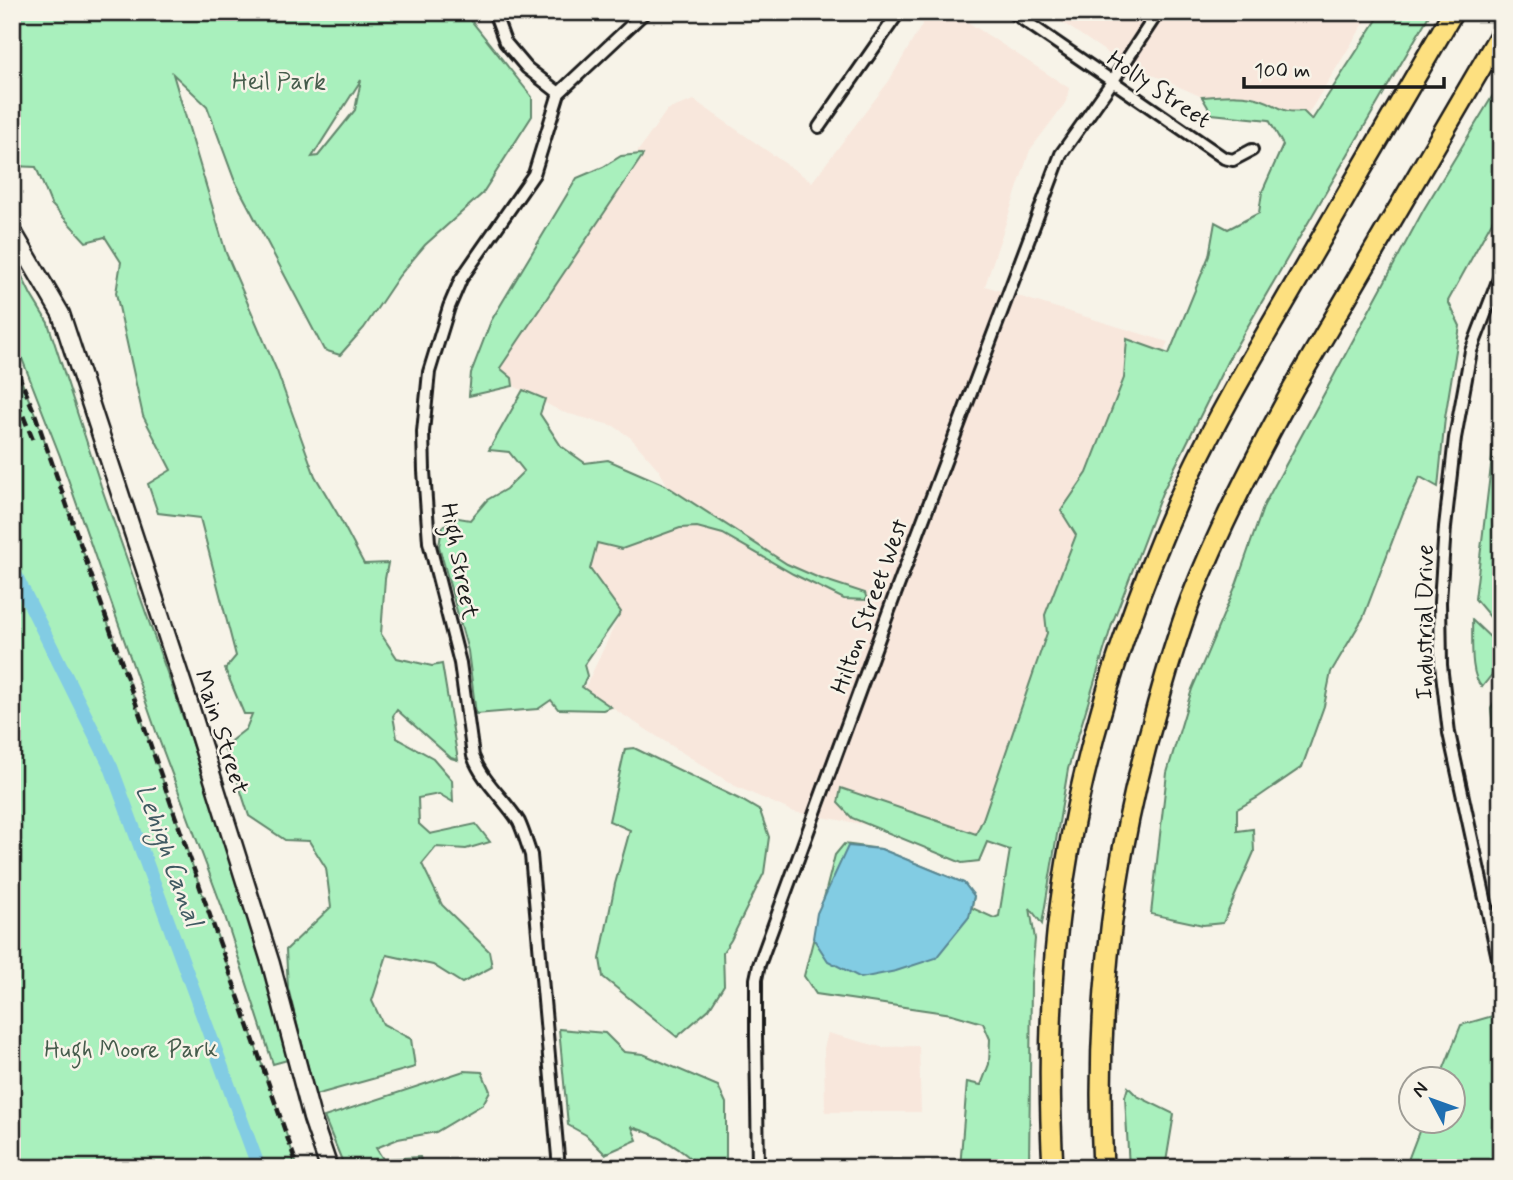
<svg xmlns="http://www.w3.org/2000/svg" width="1513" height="1180" font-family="Mynerve,sans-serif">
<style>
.built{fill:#f8e7dc}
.green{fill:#a9f0bd;stroke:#62866c;stroke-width:2;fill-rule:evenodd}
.water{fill:#82cce3;stroke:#598693;stroke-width:2}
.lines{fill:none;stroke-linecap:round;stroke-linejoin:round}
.canal{stroke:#82cce3;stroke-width:14}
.street-casing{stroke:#1c1c1c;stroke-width:16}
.secondary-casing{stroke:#1c1c1c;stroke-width:21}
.highway-casing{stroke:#1c1c1c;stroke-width:24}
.street{stroke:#f7f3e8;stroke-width:10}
.secondary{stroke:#f7f3e8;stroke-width:16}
.highway{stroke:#fde080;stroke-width:19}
.rail{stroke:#1c1c1c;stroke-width:4.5;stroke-dasharray:10 5;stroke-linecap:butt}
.labels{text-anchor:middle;stroke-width:5;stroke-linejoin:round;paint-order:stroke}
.park-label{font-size:24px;fill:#465c4c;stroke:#f7f3e8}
.street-label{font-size:24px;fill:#1c1c1c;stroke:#f7f3e8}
.water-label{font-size:26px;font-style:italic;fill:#405a62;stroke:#f7f3e8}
</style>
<rect width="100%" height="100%" fill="#f7f3e8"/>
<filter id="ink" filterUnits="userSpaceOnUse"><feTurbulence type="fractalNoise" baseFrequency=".0143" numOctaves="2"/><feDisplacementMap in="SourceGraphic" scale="14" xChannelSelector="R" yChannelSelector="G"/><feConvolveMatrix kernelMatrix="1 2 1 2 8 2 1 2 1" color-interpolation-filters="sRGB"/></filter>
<g filter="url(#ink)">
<!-- built -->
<g class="built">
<polygon points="1047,12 1371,12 1295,135 1242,95 1202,97 1115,58"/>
<polygon points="954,13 1069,88 1066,102 1030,150 985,286 1168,342 1050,629 992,832 969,843 794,812 735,786 584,690 620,614 586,567 594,539 676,501 659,470 631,438 614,426 562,412 484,370 667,110 694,100 812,182 889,81 927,16"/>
<polygon points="828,1033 881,1047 919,1046 921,1112 825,1112 824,1048"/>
</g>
<!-- green -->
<g class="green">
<path d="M12 12H468L470 19 532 97V116L482 194 425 245 399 276 364 328 340 355 324 350 234 179 207 106 173 74 226 253 277 371 315 476 337 513 364 564 388 563 385 579 381 634 397 658 432 666 442 664 458 760 451 758 397 710 393 716 397 738 433 758 452 780 453 802 439 794 418 798 419 824 430 834 476 824 490 842 466 849 436 847 422 864 442 905 489 951 492 967 462 983 433 965 387 955 372 1001 383 1024 411 1039 415 1067 315 1095 288 988 286 950 331 907 326 868 309 841 285 840 249 816 232 764 223 747 246 729 252 714H244L225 669 236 656 200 518 158 513 148 484 171 470 143 416 116 293 121 262 105 237 86 242 51 204 36 167 12 166ZM361 80 355 110 318 156 312 157Z"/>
<path d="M1382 12H1431L1228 360 1162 493 1112 624 1068 769 1042 924 1030 908 1035 939 1031 984 1029 1168H960L967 1082 981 1085 989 1064 990 1039 983 1023 952 1014 816 994 804 976 835 855 844 844 881 849 964 883 974 896 972 908 994 918 999 916 1010 850 987 842 979 861 962 863 852 818 838 803 841 788 976 834 983 819 1047 633 1045 615 1076 535 1061 511 1087 473 1124 378 1127 339 1169 354 1209 256 1215 222 1228 229 1259 213 1262 192 1283 145 1269 120 1212 114 1202 97C1221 96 1242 93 1260 99 1279 105 1281 114 1303 111L1312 120Z"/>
<polygon points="1501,82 1501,205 1448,301 1460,326 1445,418 1438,487 1420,477 1403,513 1363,618 1331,672 1324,706 1302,767 1257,798 1237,809 1237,831 1253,829 1254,852 1223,923 1203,925 1151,914 1167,773 1192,689 1236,585 1264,505 1424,209"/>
<polygon points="641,154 643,155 500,368 512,378 513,386 469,396 471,373 491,321 577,178 603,167 621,156"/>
<polygon points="12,256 31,295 48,323 101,486 187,729 243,898 291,1059 273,1064 222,907 158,737 60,456 12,333"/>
<polygon points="12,359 35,414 298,1168 12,1168"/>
<polygon points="1501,383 1501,630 1475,599"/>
<polygon points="523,390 545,399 540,414 561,446 585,463 608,460 665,485 787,564 819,578 865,593 867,600 844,599 793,574 723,534 697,527 680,528 622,549 597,543 590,569 621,612 584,665 587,676 582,687 611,707 603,710 558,709 551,700 538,709 476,714 468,651 439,546 442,528 453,517 470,520 487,500 506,489 524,471 509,452 489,450"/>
<path d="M1472 620 1493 640 1501 644V663L1482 687C1469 676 1473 637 1472 620Z"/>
<polygon points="1501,686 1501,777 1496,754 1491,709"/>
<polygon points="634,748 743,801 760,811 769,837 764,873 731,940 723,952 724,985 709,1009 677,1037 603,977 600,959 615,884 630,830 609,821 625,749"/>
<polygon points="1496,1015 1501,1042 1501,1168 1405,1168 1423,1121 1454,1120 1454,1078 1440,1078 1461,1025"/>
<path d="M559 1029 605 1033 624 1052 643 1054 718 1086 726 1103V1168H700C681 1147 659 1135 632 1127L637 1140 605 1154 586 1135 568 1125Z"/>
<polygon points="464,1071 482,1072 490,1091 483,1104 436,1132 398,1139 376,1148 383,1159 420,1157 423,1168 345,1168 324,1117"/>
<polygon points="1128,1087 1137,1096 1174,1114 1165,1168 1129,1168 1125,1097"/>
</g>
<!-- water -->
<polygon class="water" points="848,846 881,849 964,883 974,896 969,917 936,958 896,971 861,978 828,961 813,938 817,913"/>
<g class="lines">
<!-- canal -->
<polyline class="canal" points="12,568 111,767 259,1168"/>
<!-- street casing -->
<g class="street-casing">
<g id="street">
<polyline points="494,12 505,42 527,68 559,93"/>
<polyline points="1012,12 1224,158 1233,160 1252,150"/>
<polyline points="819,127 899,12"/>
<polyline points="1501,273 1471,351 1455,438 1445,527 1440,602 1441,665 1449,733 1501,972"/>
<path d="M559 1168 531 855C527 844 524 833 519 822 505 799 483 783 473 756L460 663 429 542 424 471 423 432 429 372 449 307 461 279 534 174 559 93 645 12"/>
<polyline points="758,1168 756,1035 756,979 759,965 894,597 1061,154 1112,82 1158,12"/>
</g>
</g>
<!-- secondary casing -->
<g class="secondary-casing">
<polyline id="secondary" points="12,230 61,314 190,706 271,964 312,1118 329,1168"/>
</g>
<!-- highway casing -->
<g class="highway-casing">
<g id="highway">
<path d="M1053 1168C1049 1097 1049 1026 1055 955 1069 791 1119 630 1187 481 1221 409 1262 341 1302 272 1352 185 1402 99 1453 12"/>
<path d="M1103 1168C1095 1015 1111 868 1153 721 1164 680 1176 639 1191 599 1220 526 1256 457 1293 389L1501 33"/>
</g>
</g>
<!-- street -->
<use href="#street" class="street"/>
<!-- secondary -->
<use href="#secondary" class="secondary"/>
<!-- highway -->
<use href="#highway" class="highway"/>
<!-- rail -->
<g class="rail">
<polyline points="12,359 35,414 298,1168"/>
<polyline points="12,388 33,440"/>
</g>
</g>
</g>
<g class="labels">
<!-- park labels -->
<g class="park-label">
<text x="279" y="89">Heil Park</text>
<text x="131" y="1057">Hugh Moore Park</text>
</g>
<!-- street labels -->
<g class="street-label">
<text transform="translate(1159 89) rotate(34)" y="8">Holly Street</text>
<text transform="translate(460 561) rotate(79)" y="8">High Street</text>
<text transform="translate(869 606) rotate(-70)" y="8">Hilton Street West</text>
<text transform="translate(1424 622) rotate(-90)" y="8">Industrial Drive</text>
<text transform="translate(222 732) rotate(72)" y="8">Main Street</text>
</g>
<!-- water labels -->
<g class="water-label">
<text transform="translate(170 855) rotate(70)" y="9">Lehigh Canal</text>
</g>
</g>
<!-- margin -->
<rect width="1513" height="1180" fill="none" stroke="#f7f3e8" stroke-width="42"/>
<rect x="21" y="21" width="1471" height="1138" fill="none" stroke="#1c1c1c" stroke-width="2.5" filter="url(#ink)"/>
<!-- north arrow -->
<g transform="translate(1432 1100) rotate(311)"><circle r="33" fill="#f7f3e8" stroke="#9f9d96" stroke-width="2"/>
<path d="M0-5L12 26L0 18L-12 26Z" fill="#1f6fb2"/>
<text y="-10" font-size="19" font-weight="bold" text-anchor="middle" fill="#1c1c1c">N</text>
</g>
<!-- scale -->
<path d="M1244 77v10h200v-10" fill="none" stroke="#1c1c1c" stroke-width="3.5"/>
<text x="1254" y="77" font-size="21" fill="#1c1c1c" stroke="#f7f3e8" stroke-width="5" paint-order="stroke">100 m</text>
</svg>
